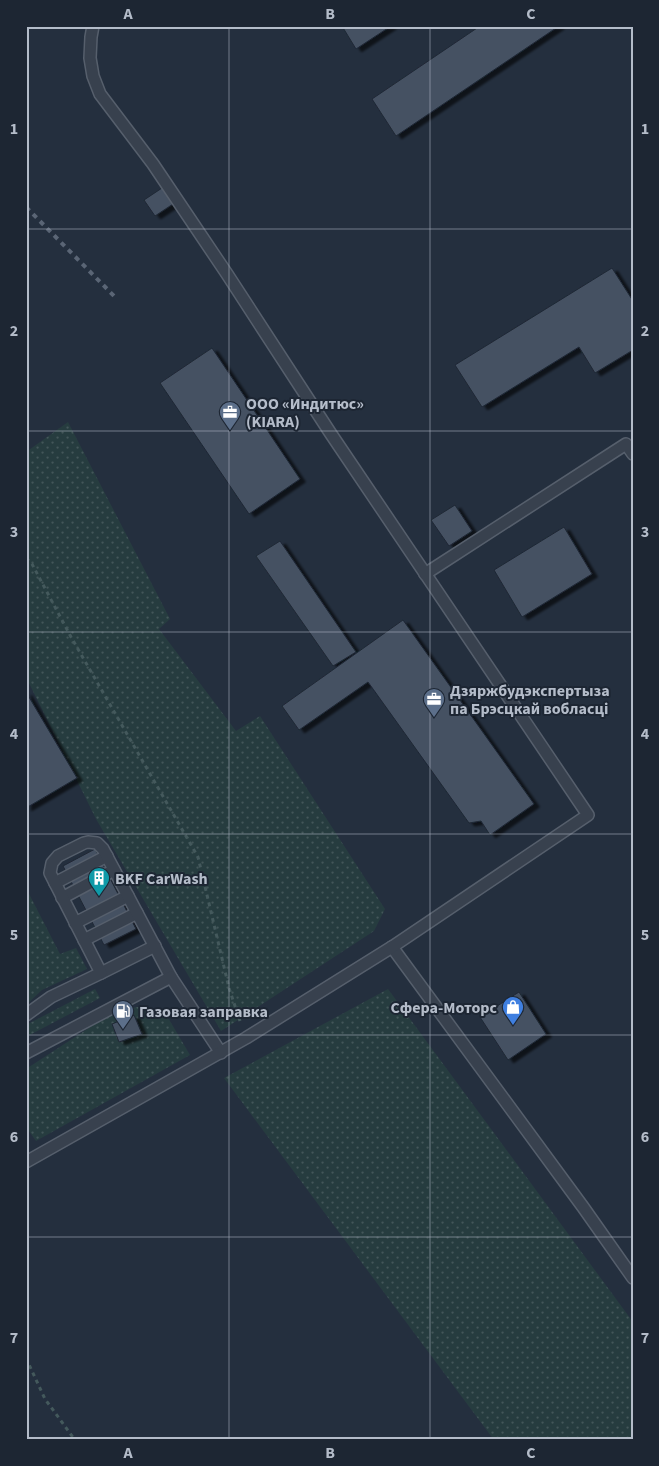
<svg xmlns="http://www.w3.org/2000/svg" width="659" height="1466" font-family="'Source Sans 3',sans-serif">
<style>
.grass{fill:url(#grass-dots)}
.building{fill:#455162;stroke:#1f2835;filter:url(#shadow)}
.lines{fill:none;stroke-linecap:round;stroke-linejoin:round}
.lane-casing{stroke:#565f6c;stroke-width:14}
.path{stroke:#44595c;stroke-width:3;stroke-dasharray:4 4;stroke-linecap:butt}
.lane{stroke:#38414e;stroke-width:11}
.rail{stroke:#5a6575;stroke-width:4;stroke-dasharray:5 5;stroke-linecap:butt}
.grid{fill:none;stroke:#b4bcc9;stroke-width:1;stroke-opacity:0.55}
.labels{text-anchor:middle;stroke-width:4;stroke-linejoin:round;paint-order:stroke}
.poi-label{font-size:16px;font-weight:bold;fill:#b4bcc9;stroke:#1d2633;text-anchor:start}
.neatline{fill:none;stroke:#b4bcc9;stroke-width:2}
.grid-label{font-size:16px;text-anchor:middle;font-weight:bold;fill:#b4bcc9}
</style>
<defs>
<pattern id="grass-dots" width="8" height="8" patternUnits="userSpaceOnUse" patternTransform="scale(1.25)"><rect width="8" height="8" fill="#263c3f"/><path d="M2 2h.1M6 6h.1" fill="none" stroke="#435659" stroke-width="1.8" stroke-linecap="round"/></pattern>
<filter id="shadow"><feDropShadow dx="5.5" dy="3" stdDeviation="1" flood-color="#0009"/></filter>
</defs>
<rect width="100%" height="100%" fill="#242f3e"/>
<!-- grass -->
<g class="grass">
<polygon points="68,422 170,619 159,629 236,731 260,716 385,909 374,931 221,1031 96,819 26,677 26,452"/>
<polygon points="26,888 60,954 76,948 87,969 42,990 26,1005"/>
<polygon points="95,989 100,998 26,1037 26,1025"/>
<polygon points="388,989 633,1322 633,1440 494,1440 224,1078"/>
<polygon points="143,1006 167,1016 190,1055 36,1141 26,1127 26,1069 115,1011"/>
</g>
<!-- building -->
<g class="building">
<polygon points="342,26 391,26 356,49"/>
<polygon points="480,26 559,26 396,136 372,99"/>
<polygon points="162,188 173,204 155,216 144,200"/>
<polygon points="612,268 633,301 633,350 595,373 579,347 482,407 455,365"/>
<polygon points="212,348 300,479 249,514 160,383"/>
<polygon points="455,505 472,531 449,546 431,520"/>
<polygon points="564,527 592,574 522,617 494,570"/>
<polygon points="280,541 356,652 333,666 256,556"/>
<polygon points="403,620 534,804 490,835 481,821 469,823 368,682 299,730 282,706"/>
<polygon points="26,692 77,778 26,808"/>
<polygon points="95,849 136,929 104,945 63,866"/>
<polygon points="519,992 546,1034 508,1060 480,1017"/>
<polygon points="134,1015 142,1034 119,1042 112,1024"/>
</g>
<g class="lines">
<!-- lane casing -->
<g class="lane-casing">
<g id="lane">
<polyline points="425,574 626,444 633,454"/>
<polyline points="55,883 107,856"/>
<polyline points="62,898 114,870"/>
<polyline points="75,923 128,896"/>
<polyline points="84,940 137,913"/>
<polyline points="392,947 583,1207 633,1278"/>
<polyline points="101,973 155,946"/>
<polyline points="26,1015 51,997 101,973 50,873 52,863 58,856 84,843 88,842 97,843 103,849 171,977"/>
<polyline points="26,1053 171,977 221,1053"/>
<polyline points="26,1162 246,1038 392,947 588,815 331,434 227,274 153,164 100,94 93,76 90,58 91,37 93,26"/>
</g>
</g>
<!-- path -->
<g class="path">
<polyline points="26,558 32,564 71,637 198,857 229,988 240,1021"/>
<polyline points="26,1358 45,1399 75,1440"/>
</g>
<!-- lane -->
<use href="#lane" class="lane"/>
<!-- rail -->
<polyline class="rail" points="26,207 115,297"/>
</g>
<!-- grid -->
<path class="grid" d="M229 26V1440M430 26V1440M26 229H633M26 431H633M26 632H633M26 834H633M26 1035H633M26 1237H633"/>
<!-- icons -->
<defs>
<g id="office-pin" transform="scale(1.125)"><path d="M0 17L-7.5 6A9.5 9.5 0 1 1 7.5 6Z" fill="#5c6f8a" stroke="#1d2633"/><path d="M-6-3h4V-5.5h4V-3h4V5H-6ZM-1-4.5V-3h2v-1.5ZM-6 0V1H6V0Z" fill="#fff"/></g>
<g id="building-pin" transform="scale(1.125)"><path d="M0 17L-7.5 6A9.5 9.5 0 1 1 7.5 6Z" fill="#0f9aa8" stroke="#1d2633"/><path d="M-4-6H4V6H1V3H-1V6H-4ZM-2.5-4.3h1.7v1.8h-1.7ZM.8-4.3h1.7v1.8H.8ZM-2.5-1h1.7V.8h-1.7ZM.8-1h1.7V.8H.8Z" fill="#fff"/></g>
<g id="shop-pin" transform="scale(1.125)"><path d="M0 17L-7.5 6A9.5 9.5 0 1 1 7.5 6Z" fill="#3f7fe0" stroke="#1d2633"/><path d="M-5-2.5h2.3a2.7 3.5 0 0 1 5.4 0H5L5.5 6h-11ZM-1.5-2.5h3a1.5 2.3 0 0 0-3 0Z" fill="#fff"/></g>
<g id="fuel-pin" transform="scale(1.125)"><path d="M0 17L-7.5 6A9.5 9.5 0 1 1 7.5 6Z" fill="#5c6f8a" stroke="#1d2633"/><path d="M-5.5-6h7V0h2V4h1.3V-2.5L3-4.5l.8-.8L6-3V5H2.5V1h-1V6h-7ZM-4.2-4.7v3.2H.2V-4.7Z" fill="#fff"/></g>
</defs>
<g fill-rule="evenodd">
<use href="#office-pin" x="230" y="412"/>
<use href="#office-pin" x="434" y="699"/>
<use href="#building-pin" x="99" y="878"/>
<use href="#shop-pin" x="513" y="1007"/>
<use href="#fuel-pin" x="123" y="1011"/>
</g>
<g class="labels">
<!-- poi labels -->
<g class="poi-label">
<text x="246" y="409">ООО «Индитюс»<tspan x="246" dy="18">(KIARA)</tspan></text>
<text x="450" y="696">Дзяржбудэкспертыза<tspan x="450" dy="18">па Брэсцкай вобласці</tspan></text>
<text x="115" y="884">BKF CarWash</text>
<text x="497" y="1013" text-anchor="end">Сфера-Моторс</text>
<text x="139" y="1017">Газовая заправка</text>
</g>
</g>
<!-- border -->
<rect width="659" height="1466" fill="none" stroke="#1d2633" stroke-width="55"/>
<rect x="28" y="28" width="604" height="1410" class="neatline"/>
<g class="grid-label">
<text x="128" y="19">A</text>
<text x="330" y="19">B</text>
<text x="531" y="19">C</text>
<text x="14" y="134">1</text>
<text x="645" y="134">1</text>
<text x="14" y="336">2</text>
<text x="645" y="336">2</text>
<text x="14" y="537">3</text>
<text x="645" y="537">3</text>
<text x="14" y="739">4</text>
<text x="645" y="739">4</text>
<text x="14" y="940">5</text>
<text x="645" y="940">5</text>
<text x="14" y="1142">6</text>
<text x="645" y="1142">6</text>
<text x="14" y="1343">7</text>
<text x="645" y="1343">7</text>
<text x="128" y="1458">A</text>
<text x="330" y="1458">B</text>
<text x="531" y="1458">C</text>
</g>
</svg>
